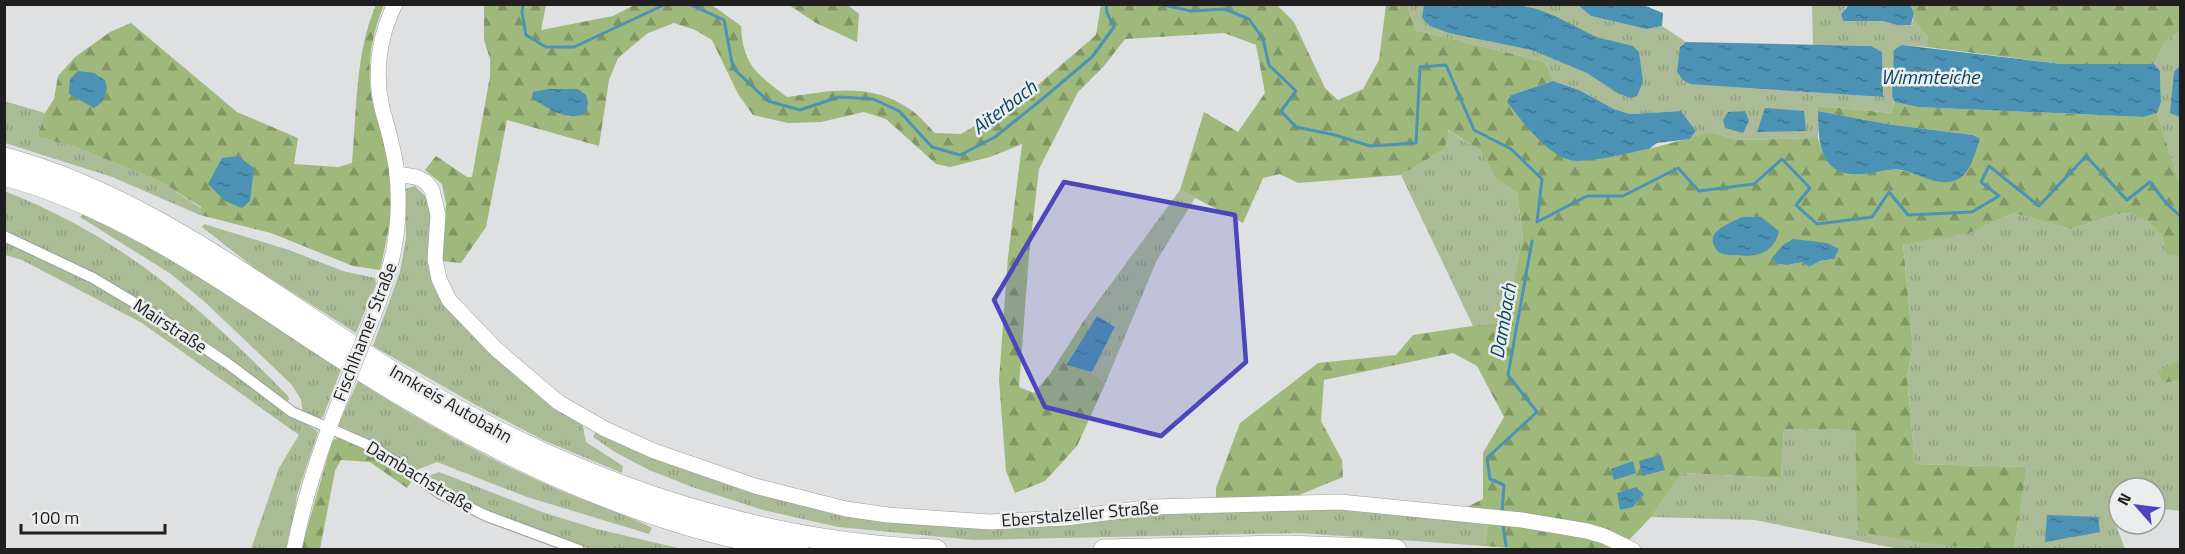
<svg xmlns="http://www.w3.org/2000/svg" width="2185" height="554" font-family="'Titillium Web',sans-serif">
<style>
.grass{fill:url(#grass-tufts)}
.forest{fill:url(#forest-firs);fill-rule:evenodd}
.water{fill:url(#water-ripples)}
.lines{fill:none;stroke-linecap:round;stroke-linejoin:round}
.stream{stroke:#4c92b5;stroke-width:3}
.street-casing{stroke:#9c9d9d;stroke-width:12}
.secondary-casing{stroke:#9c9d9d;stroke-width:16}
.highway-casing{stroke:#9c9d9d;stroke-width:22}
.street{stroke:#fff;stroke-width:10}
.secondary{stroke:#fff;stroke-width:15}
.highway{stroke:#fff;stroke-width:21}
.secondary-bridge-casing{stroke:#9c9d9d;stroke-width:16;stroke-linecap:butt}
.secondary-bridge{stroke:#fff;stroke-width:15}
.marked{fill:#4c45bc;fill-opacity:0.2;stroke:#4c45bc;stroke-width:4.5;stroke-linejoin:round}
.labels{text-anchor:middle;stroke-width:5;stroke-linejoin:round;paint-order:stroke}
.street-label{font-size:18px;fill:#1f1f1f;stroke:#ecedee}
.water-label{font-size:20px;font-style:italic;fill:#0a465f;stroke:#ecedee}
</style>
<defs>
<pattern id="grass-tufts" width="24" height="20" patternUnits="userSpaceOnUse" patternTransform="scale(1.5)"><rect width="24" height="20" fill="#aabb95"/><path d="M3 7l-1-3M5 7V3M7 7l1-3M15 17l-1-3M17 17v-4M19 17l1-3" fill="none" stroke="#92a080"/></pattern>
<pattern id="forest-firs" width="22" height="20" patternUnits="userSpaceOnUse" patternTransform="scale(1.5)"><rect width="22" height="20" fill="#9fb97c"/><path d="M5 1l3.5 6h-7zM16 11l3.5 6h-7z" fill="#819665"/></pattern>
<pattern id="water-ripples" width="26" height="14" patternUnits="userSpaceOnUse" patternTransform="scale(1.5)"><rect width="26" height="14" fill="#4c92b5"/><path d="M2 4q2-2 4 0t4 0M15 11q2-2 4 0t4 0" fill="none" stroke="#3f7793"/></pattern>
</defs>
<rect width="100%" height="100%" fill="#dfe0e1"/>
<!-- grass -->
<g class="grass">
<polygon points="1410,4 1578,5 1591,16 1646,29 1662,26 1686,42 1680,47 1796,91 1882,97 1882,52 1871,46 1813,45 1812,5 1847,5 1841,14 1843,21 1882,21 1897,25 1911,25 1913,20 1928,37 1926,47 1903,45 1892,97 1895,102 1891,113 1818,106 1818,138 1737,140 1712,132 1690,139 1696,131 1681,111 1630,114 1614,109 1579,90 1553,81 1545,62 1415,30 1409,10"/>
<polygon points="2180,31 2180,185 2157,113 2161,102 2160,71 2154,64 2165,42"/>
<polygon points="4,101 45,113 37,137 76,147 161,182 201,208 200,215 112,177 5,143"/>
<polygon points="1447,130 1481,151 1495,178 1517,193 1523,235 1505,321 1473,326 1401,175 1445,149"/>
<polygon points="415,186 425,196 436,212 440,294 467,330 525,383 582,422 586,442 623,466 622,473 543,440 474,404 373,346 400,272 406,239 405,189"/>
<polygon points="1180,190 1195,198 1157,260 1105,384 1092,372 1115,327 1097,317 1090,328 1085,319"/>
<path d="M4 191C121 236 202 308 288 396L289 400 286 402C200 333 104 276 5 231Z"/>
<polygon points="2013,213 2071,229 2117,214 2132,213 2148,222 2162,235 2166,255 2180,255 2180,361 2178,361 2165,383 2180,380 2180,511 2155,508 2155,488 2119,488 2119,509 2110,509 2125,549 2014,549 2027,467 1915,464 1907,376 1913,346 1903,243 1968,234"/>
<polygon points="83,214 145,245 214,285 341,369 323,417 316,419 303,415 301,399 291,384 206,303 171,274 80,217"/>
<polygon points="204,224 289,250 343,271 375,278 376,284 356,333 257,270 202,227"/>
<polygon points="4,237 152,315 318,432 297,495 289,549 251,549 279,468 299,435 142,323 22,260 5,255"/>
<path d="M358 381C422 422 489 460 559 490 590 503 622 512 652 528L649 534 527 497 437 462 414 471C391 450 366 438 338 425Z"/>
<polygon points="597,429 887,521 1155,511 1321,508 1398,511 1488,523 1485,546 1300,533 974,540 838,527 763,510 692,487 649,470 615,452 593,437"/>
<polygon points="1784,429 1855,430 1859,532 1902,539 1989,549 1899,549 1755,520 1651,517 1682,473 1781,478"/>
<path d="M439 472 545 513 597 529 682 549C653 549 622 553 594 549 569 547 436 495 428 476Z"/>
</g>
<!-- forest -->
<g class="forest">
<path d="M1410 4 1409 10 1415 30 1545 62 1553 81 1511 95 1579 161 1649 149 1712 132 1737 140 1818 138 1823 154 1864 174 1884 169 1899 170 1913 173 1973 135 1887 124 1818 111V106L1891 113 1895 102 1917 107 2144 117 2157 113 2180 185V255H2166L2162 235 2148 222 2131 213 2117 214 2071 229 2013 213 1968 234 1903 244 1913 346 1907 376 1915 464 2027 467 2014 549C1962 549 1909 541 1858 532L1855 430 1784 429 1781 478 1682 473 1651 517 1628 541 1573 523 1467 507 1483 499V453L1504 417 1477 366 1453 353 1324 380 1321 421 1342 460 1343 477 1287 500H1216V488L1240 423 1318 363 1396 355 1413 335 1505 321 1523 235 1517 193 1495 178 1481 151 1448 130 1445 149 1401 175 1298 183 1280 174 1263 178 1243 223 1180 190 1204 112 1238 132 1265 93 1256 45 1224 33 1125 39 1104 66 1078 92 1039 169 1029 255 1019 387 1034 393 1050 374 1085 319 1090 328 1066 364 1092 372 1105 384 1077 446 1045 481 1015 493 1006 471 999 380 1008 257 1022 144 990 157 950 167 936 164 886 119 864 112 821 122 788 123 753 115 738 94 712 40 695 30 674 23 648 33 618 58 609 80 599 146 507 120 486 227 461 263 441 261 446 203 442 184 425 170 436 156 467 177H472L490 76V59L484 40V5H546L541 30 613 16 634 5H712L741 26C743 67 758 74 787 97 830 91 869 82 908 108 918 114 927 125 935 133L961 134 1024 97 1096 35 1101 5H1277L1294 22 1325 88 1338 100 1363 89 1379 60 1386 5ZM548 89H578L569 117 533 98ZM1811 242 1827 243 1834 259 1820 261 1809 267 1803 262 1787 265 1777 264 1773 258Z"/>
<path d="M376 5H384C372 33 367 63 371 94 375 120 387 144 391 170 396 202 387 238 380 270L353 266 271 233 200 215 201 207 161 182 76 147 37 137 45 113 54 99 58 76 75 57 110 32 131 23 237 112 298 138 294 164 338 167 352 163C357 110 355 53 376 5Z"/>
<polygon points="789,5 848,5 859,14 857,42 816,23"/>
<polygon points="1910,5 2180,5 2180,31 2165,42 2154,64 2062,64 1926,47 1928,37 1913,20 1914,13"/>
<polygon points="2178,361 2180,361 2180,380 2165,383 2157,372"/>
<polygon points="339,437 377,453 413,479 407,488 370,462 341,460 335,471 320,549 301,550 332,441"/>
<polygon points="1488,523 1591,537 1623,549 1536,550 1485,546"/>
</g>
<!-- water -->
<g class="water">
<polygon points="1518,5 1537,9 1557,17 1596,37 1633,46 1639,52 1643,82 1637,96 1631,98 1619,94 1587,73 1532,50 1449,33 1430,26 1422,18 1424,5"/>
<polygon points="1578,5 1643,5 1663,13 1662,26 1646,29 1591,16"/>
<polygon points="1852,5 1910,5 1914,13 1911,25 1897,25 1882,21 1843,21 1841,14 1848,6"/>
<polygon points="1686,42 1871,46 1882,52 1883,97 1690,84 1683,80 1677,72 1680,47"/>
<polygon points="1902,45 2062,64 2154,64 2160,71 2161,102 2157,113 2144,117 1917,107 1895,102 1892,97 1894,50"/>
<polygon points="2180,66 2180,117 2170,113 2174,72"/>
<polygon points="78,71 94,73 105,80 107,89 102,102 94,108 69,94 70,79"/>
<path d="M1553 81 1579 90 1614 109 1630 114 1681 111 1696 131 1690 139 1657 143 1649 149C1627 153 1603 160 1580 161 1552 163 1523 122 1507 102L1511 95Z"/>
<path d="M548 89H578L586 95 588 103 586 112C569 124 548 108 532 98L533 92Z"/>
<polygon points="1765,108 1804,111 1806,131 1757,132"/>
<polygon points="1745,111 1749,121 1743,133 1725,128 1723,120 1728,112"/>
<path d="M1818 111 1887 124 1973 135 1980 139C1975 152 1971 173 1958 179 1940 189 1919 173 1901 170 1887 168 1877 173 1864 174 1820 178 1818 144 1818 111Z"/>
<polygon points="238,156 254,168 250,201 242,208 225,201 208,184 222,158"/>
<path d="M1742 217H1761L1779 231C1774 253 1757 258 1736 255 1732 255 1726 255 1722 254 1713 250 1709 237 1717 231 1724 225 1734 221 1742 217Z"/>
<polygon points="1793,239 1827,243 1839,249 1834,259 1820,261 1809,267 1803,262 1787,265 1777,264 1772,258 1783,245"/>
<polygon points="1097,316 1115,327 1092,372 1066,365"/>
<polygon points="1660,455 1665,470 1642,476 1639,461"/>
<polygon points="1633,461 1636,473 1614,480 1611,469"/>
<polygon points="1636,487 1644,494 1633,507 1620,510 1617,493"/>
<polygon points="2047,515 2098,517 2100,532 2045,542"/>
</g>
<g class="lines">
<!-- stream -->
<g class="stream">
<polyline points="523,4 522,12 526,35 546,47 574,47 666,4"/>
<polyline points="689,4 724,20 733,68 768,101 800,110 839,97 873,99 899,111 932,147 960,155 995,137 1041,100 1092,57 1114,27 1107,13 1106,4"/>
<polyline points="1160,4 1191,11 1225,9 1249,19 1263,39 1269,65 1296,91 1281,111 1296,127 1335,135 1370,146 1416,143 1420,67 1446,65 1474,130 1511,149 1542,179 1537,222 1587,196 1623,196 1678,168 1699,191 1754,184 1782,159 1810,188 1796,205 1817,224 1872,217 1889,192 1908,215 1972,212 1999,196 1981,182 1989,166 2039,206 2086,156 2127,200 2150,182 2167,204 2180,216"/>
<polyline points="1502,514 1504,485 1490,479 1487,458 1537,412 1508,375 1532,241"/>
<polyline points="1503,524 1506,546"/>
</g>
<!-- street casing -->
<g class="street-casing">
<polyline id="street" points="4,236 93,278 160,318 227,363 292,412 375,448 441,494 487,516 579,550"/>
</g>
<!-- secondary casing -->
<g class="secondary-casing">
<g id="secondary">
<polyline points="397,174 416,177 426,182 432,190 438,215 435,259 439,279 449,300 496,349 558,402 605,429 654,451 755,486 846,509 888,515 990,522 1065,518 1153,507 1340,502 1522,520 1587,531 1604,536 1633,550"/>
<path d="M372 319C392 270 402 229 397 175 395 152 388 130 382 108 374 72 379 37 395 4"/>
<path d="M294 550C304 496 321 447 341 397"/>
</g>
</g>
<!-- highway casing -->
<g class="highway-casing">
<g id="highway">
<path d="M4 158C150 197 269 295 394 373 557 475 743 543 936 550"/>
<path d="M4 175C127 208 229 285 334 353 476 445 629 523 798 550"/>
<polyline points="1104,550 1286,546 1396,550"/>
</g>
</g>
<!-- street -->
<use href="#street" class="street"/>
<!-- secondary -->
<use href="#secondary" class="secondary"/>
<!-- highway -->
<use href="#highway" class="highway"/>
<!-- secondary-bridge casing -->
<g class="secondary-bridge-casing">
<polyline id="secondary-bridge" points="341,397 372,319"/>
</g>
<!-- secondary-bridge -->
<use href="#secondary-bridge" class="secondary-bridge"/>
</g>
<!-- marked area -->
<path class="marked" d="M1064 182 1235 215 1246 362 1161 436 1045 407 994 300Z"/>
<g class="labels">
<!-- street labels -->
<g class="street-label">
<text transform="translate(170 326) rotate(33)" y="6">Mairstraße</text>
<text transform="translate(365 332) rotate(-69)" y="6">Fischlhamer Straße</text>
<text transform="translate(451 404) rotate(30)" y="6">Innkreis Autobahn</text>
<text transform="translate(420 477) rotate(31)" y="6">Dambachstraße</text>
<text transform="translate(1080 514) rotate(-5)" y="6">Eberstalzeller Straße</text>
</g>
<!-- water labels -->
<g class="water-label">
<text x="1930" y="84">Wimmteiche</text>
<text transform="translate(1004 107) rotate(-37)" y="7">Aiterbach</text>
<text transform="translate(1503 321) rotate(-80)" y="7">Dambach</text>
</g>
</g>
<!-- border -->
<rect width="2185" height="554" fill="none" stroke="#1f1f1f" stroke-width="12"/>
<!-- north arrow -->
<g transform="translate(2137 506) rotate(298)"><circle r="28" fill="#ecedee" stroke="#9a9b9b" stroke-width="1.5"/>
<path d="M0-4.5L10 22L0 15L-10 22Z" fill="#4c45bc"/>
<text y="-9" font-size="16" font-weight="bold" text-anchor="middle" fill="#1f1f1f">N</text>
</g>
<!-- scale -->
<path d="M21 524v9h144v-9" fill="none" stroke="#1f1f1f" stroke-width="3"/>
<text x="30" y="524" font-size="18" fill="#1f1f1f" stroke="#ecedee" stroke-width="4.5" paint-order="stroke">100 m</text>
</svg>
